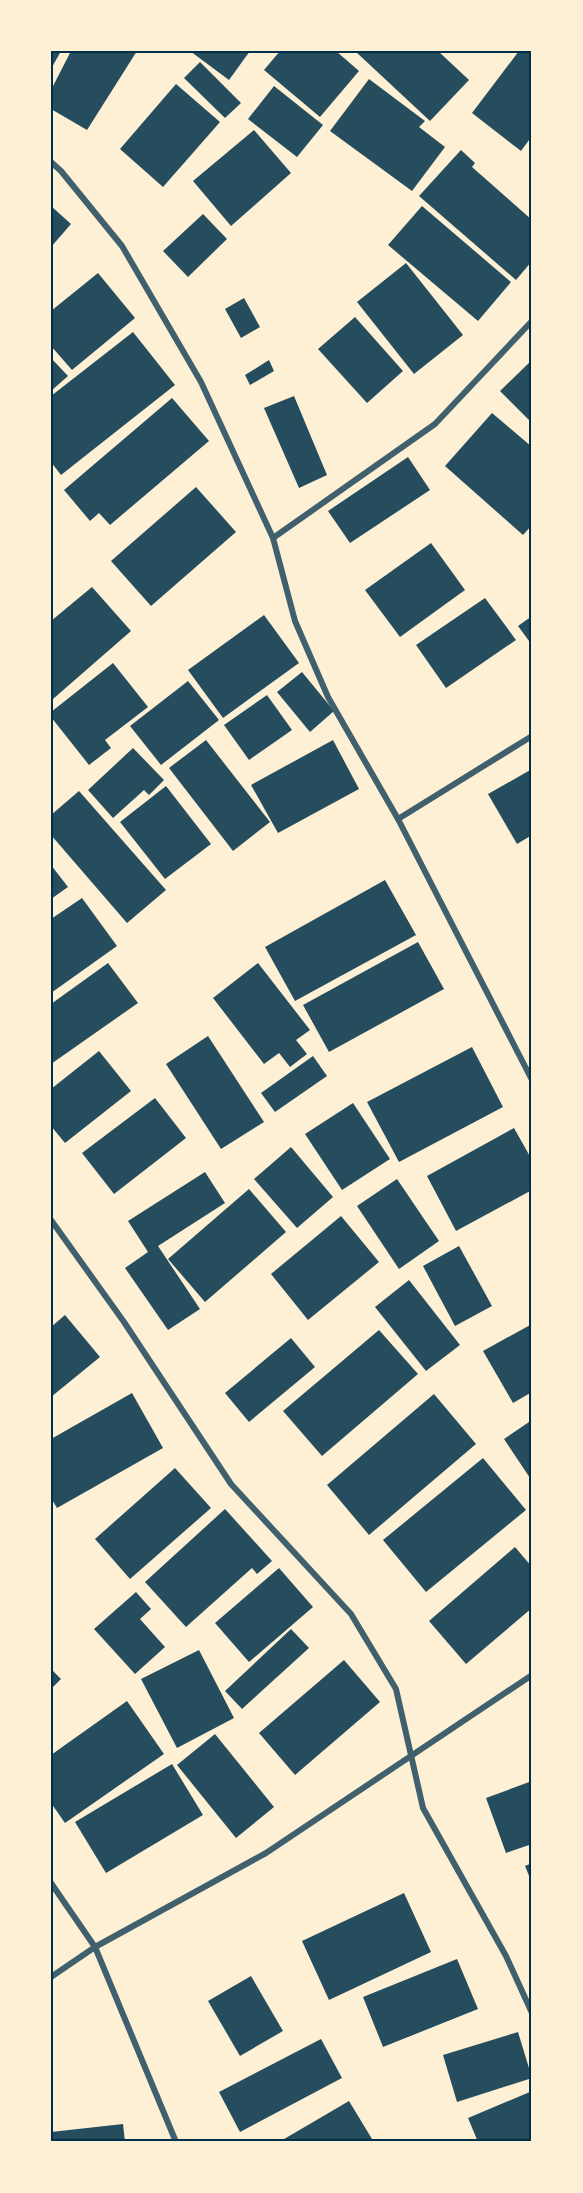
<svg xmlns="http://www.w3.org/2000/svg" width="583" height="2193" font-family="'Archivo Narrow',sans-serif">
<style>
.building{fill:#264d5e}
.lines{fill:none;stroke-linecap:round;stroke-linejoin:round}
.minor{stroke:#3f606c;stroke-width:6}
.neatline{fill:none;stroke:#003049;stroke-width:2}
</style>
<rect width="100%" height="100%" fill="#fdf0d5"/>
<!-- building -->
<g class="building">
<polygon points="51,51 61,51 51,69"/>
<polygon points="71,51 137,51 87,130 51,109 51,90"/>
<polygon points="190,51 250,51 229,80"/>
<polygon points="280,51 336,51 359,71 320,117 264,70"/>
<polygon points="355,51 438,51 469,80 430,121"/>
<polygon points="519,51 532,51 532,136 521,151 472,113"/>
<polygon points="200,62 241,103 225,118 184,78"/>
<polygon points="369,79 425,121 419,127 445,147 412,191 330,131"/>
<polygon points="176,84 220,122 163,187 120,149"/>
<polygon points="274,86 323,125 297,157 248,119"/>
<polygon points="254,130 291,173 231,226 193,181"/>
<polygon points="461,150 475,163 472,167 532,220 532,261 516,280 419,196"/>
<polygon points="51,206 71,224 51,247"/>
<polygon points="422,206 511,282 478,321 388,245"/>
<polygon points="203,214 227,239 188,277 163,251"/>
<polygon points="406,263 463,335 414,374 357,302"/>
<polygon points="98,273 135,318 72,370 51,346 51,311"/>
<polygon points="244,298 260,327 241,338 225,309"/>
<polygon points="355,317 403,371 367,403 318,349"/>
<polygon points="133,332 175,385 61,475 51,462 51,396"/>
<polygon points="51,358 68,376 51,391"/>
<polygon points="269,360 274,371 250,385 245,375"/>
<polygon points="532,360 532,423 500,391"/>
<polygon points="294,396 327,475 299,488 264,408"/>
<polygon points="172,398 209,441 110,525 99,513 90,521 64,490"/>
<polygon points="492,413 532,447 532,525 523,535 445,466"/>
<polygon points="408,457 430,490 350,543 328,511"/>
<polygon points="196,487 236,532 151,606 111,561"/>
<polygon points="431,543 465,590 400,637 365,590"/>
<polygon points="92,587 131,631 53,699 51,621"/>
<polygon points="485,598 516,640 446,688 416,645"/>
<polygon points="264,615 299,663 223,718 188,670"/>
<polygon points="532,616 532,645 518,626"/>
<polygon points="113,663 148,707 105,740 111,748 89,765 51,717 51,712"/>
<polygon points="302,672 334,711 310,732 277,692"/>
<polygon points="188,681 219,720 161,765 130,726"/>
<polygon points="267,695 292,730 249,760 224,725"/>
<polygon points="206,740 270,822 233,851 169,768"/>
<polygon points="333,740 359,789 278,833 251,785"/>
<polygon points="133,748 164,780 149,795 144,790 113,818 88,790"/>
<polygon points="532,769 532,835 517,844 488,794"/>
<polygon points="166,786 211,844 165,879 120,822"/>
<polygon points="79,791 166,890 127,923 51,835 51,815"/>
<polygon points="51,865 68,887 51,899"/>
<polygon points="385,880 416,935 295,1001 265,947"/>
<polygon points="82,898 117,946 51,993 51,919"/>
<polygon points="418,942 444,989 329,1052 303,1005"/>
<polygon points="108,963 138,1003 51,1064 51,1004"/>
<polygon points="258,963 310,1030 296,1040 307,1054 290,1067 279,1053 264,1064 213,998"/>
<polygon points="208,1036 264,1122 221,1149 166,1064"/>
<polygon points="472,1047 503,1107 399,1162 367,1102"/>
<polygon points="99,1051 131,1091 65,1143 51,1126 51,1089"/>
<polygon points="313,1056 327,1076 275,1112 261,1093"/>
<polygon points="155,1098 186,1138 114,1194 82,1153"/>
<polygon points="353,1103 390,1159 342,1190 305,1134"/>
<polygon points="514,1128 532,1160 532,1190 456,1231 427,1176"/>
<polygon points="291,1147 333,1197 297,1228 254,1179"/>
<polygon points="205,1172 225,1203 158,1246 200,1309 168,1330 125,1268 148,1252 128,1221"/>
<polygon points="397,1179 439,1241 399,1269 357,1206"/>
<polygon points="249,1189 286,1232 205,1302 168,1259"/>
<polygon points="341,1216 379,1262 308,1320 271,1274"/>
<polygon points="459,1246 492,1306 455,1326 423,1266"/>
<polygon points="409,1280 460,1345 426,1371 375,1307"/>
<polygon points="65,1315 100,1357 51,1397 51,1327"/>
<polygon points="532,1324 532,1392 513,1403 483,1351"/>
<polygon points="379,1330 418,1374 322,1456 283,1411"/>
<polygon points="291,1338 315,1367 249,1422 225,1393"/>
<polygon points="132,1393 163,1448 57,1508 51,1498 51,1439"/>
<polygon points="434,1394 476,1444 369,1535 327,1485"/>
<polygon points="532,1420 532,1481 504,1439"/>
<polygon points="483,1458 526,1510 426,1592 383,1540"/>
<polygon points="175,1468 211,1508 130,1579 95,1539"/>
<polygon points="225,1509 272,1561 257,1574 252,1568 186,1627 145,1582"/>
<polygon points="515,1547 532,1567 532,1608 466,1664 429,1621"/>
<polygon points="279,1568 313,1607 249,1662 215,1623"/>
<polygon points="136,1592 151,1609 140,1619 165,1647 135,1674 94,1629"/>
<polygon points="291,1629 309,1648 242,1709 225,1691"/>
<polygon points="199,1650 234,1718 177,1748 141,1679"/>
<polygon points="344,1660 380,1702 295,1775 259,1733"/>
<polygon points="51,1669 61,1679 51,1689"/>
<polygon points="127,1701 164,1754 65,1823 51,1803 51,1755"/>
<polygon points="215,1734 274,1807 236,1838 177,1765"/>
<polygon points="172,1764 203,1815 106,1873 75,1822"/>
<polygon points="532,1781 532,1844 506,1853 486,1798"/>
<polygon points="532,1863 532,1883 525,1866"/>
<polygon points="404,1893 431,1952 329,2000 302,1941"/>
<polygon points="457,1959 478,2009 383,2047 363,1997"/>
<polygon points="251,1976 283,2031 240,2056 208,2001"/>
<polygon points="518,2032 532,2078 457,2102 443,2055"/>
<polygon points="321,2039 342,2078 240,2132 219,2092"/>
<polygon points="532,2091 532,2141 478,2142 468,2118"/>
<polygon points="349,2101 372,2139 367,2142 279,2142"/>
<polygon points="123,2124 125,2142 51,2142 51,2132"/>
</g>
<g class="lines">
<!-- minor -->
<g class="minor">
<polyline points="51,162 61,171 122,246 201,382 273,538 295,621 328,697 398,819 532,1080"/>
<polyline points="273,538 435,424 532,321"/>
<polyline points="398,819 532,736"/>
<polyline points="51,1220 124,1322 231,1484 351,1614 396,1689 423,1808 506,1956 532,2013"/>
<polyline points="51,1883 95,1947 176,2142"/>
<polyline points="51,1977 95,1947 266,1853 532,1675"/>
</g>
</g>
<!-- border -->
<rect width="583" height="2193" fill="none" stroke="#fdf0d5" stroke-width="105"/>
<rect x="52" y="52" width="478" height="2088" class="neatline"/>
</svg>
